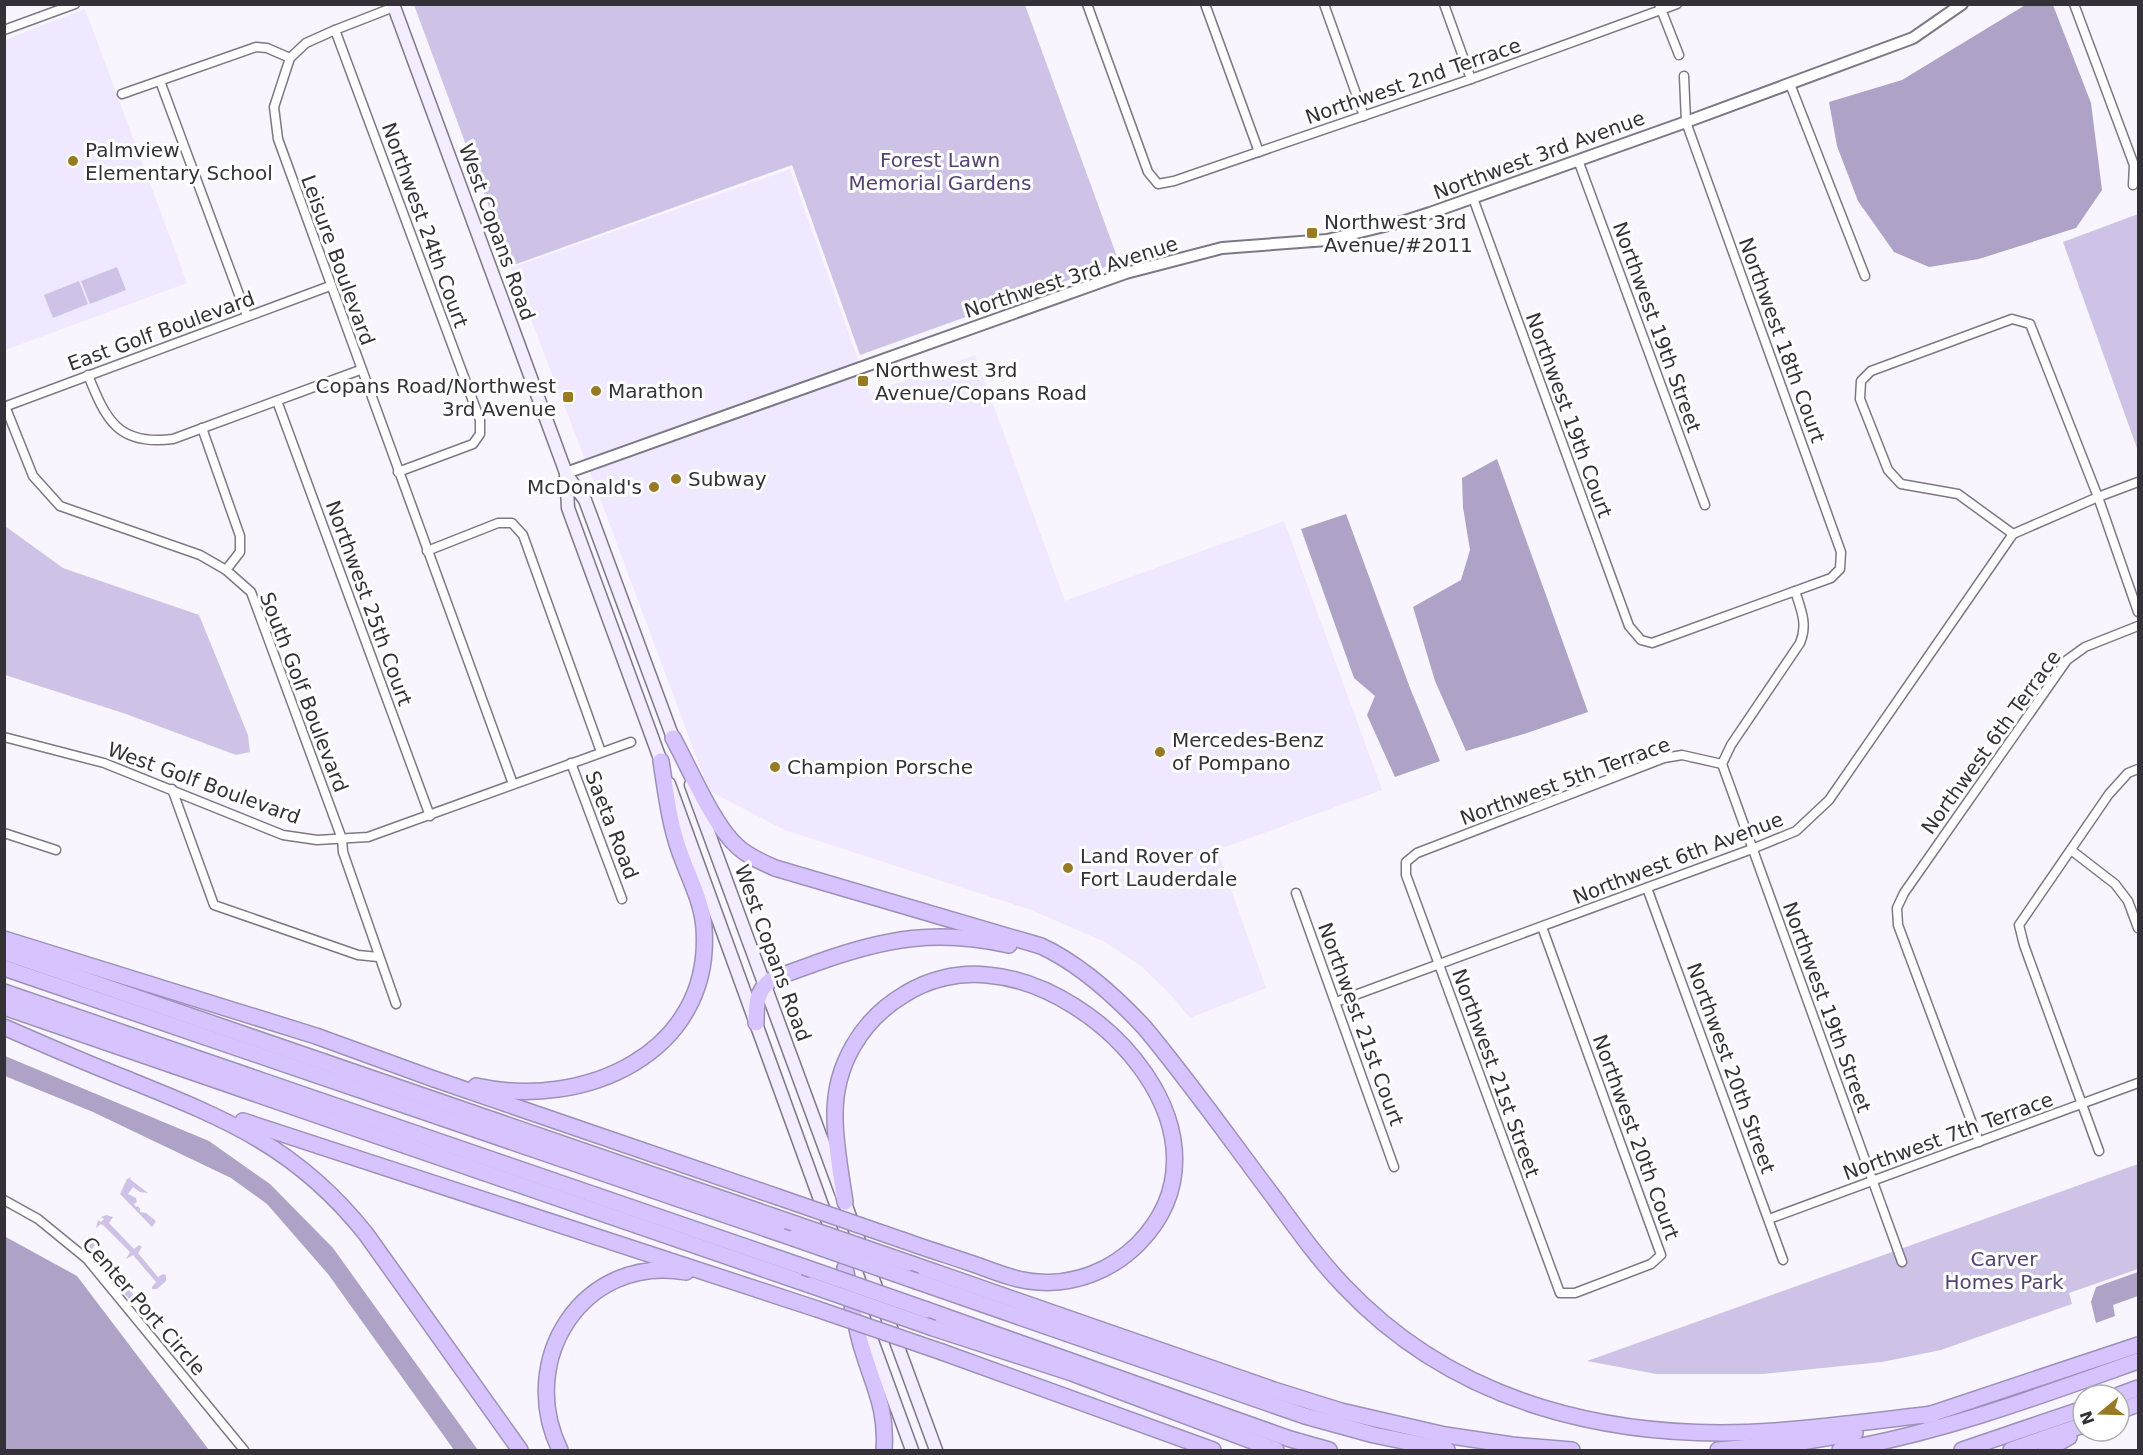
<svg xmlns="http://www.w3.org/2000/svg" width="2143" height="1455" font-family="'DejaVu Sans',sans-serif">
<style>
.built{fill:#efe8fe}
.green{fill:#cec3e7}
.water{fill:#aea2c6}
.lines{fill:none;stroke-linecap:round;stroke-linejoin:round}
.minor-casing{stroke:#7c7885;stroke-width:11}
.tertiary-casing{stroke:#7c7885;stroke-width:14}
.secondary-casing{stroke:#7c7885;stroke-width:15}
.motorway-casing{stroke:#9e91b9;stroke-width:18}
.minor{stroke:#fff;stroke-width:8}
.tertiary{stroke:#fff;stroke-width:10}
.secondary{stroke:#f3edff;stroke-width:12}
.motorway{stroke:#d7c4ff;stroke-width:15}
.motorway-bridge-casing{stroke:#9e91b9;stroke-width:18;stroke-linecap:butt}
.motorway-bridge{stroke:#d7c4ff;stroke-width:15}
.poi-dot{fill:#977a22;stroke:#fff;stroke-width:2}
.labels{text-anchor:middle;stroke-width:6;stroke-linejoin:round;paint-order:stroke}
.street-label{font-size:20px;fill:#343238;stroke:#fff}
.poi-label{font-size:20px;fill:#343238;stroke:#fff;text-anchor:start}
.park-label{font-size:20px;fill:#544273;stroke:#fff}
</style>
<rect width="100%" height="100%" fill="#f8f5fe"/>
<!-- built -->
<g class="built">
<polygon points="85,9 187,283 5,350 5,40"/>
<polygon points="790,169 870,393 975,355 1065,601 1284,521 1382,790 1217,850 1266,988 1190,1018 1168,992 1141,966 1103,941 1031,910 785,830 709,791 598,493 511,268"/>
</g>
<!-- green -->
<g class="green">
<polygon points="414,5 1025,5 1119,262 860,355 792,165 511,266"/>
<polygon points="2138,214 2138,451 2063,242"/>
<polygon points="117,267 126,290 90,304 81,281"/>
<polygon points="79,281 88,304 53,318 44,295"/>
<polygon points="5,526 63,568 199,615 248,735 250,752 236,755 126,714 5,675"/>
<polygon points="2138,1164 2138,1269 2069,1293 2072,1304 1941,1350 1882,1362 1763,1374 1656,1374 1587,1361"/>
<polygon points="131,1177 130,1179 148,1193 140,1192 133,1187 128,1194 136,1198 137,1202 134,1204 136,1207 138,1206 140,1209 140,1212 146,1213 156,1221 152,1227 120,1194 127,1179"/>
<polygon points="106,1215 113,1217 109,1223 134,1249 139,1245 142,1247 138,1253 158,1277 163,1274 166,1275 166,1281 157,1289 152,1289 152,1287 156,1282 133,1255 126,1259 130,1252 104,1226 101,1224 96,1228 98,1220 101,1222 104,1219 101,1217"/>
<polygon points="93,1240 96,1244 92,1249 114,1271 120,1267 121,1270 117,1275 137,1299 143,1295 144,1296 144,1300 141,1303 135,1304 131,1301 88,1253 88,1243"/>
</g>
<!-- water -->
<g class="water">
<polygon points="2027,4 2053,5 2091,103 2102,190 2076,228 1979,259 1929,267 1894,252 1858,201 1837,146 1829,102 1902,80"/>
<polygon points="1497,459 1588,712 1524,734 1466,751 1435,681 1413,607 1461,580 1470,550 1463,507 1462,478"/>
<polygon points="1346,514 1410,688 1440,761 1395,777 1367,715 1375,696 1354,678 1301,529"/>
<polygon points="5,1056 209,1141 270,1184 333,1248 478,1450 454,1450 328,1274 267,1204 231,1178 93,1112 5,1076"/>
<polygon points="4,1236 77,1276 209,1450 5,1450"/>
<polygon points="2138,1272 2138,1296 2113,1305 2115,1316 2096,1323 2091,1302 2096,1287"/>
</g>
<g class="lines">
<!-- minor casing -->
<g class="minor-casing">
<g id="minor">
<polyline points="1087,4 1148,172 1158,184 1174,181 1471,79 1677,4"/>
<polyline points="1205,4 1259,152"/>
<polyline points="1324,4 1364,116"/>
<polyline points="1444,4 1471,79"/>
<polyline points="1659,4 1679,55"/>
<polyline points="2074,4 2134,165 2133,185"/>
<polyline points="394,7 335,30 306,43 290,58 274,107 278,139 513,784"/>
<polyline points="4,30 75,4"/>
<polyline points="335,30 480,420 480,434 473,444 398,472"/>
<polyline points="160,81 247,316"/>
<polyline points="1790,84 1865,276"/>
<polyline points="122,94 256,47 267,48 290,58"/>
<polyline points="1578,160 1705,505"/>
<polyline points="1473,198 1629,626 1641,640 1652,643 1831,578 1840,569 1841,552 1686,122 1684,76"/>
<path d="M88 375C106 420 118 446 173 439L360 370"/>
<polyline points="277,401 430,816"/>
<polyline points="5,406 33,476 60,506 200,555 226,570 251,592 342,839 343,852 396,1004"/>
<polyline points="4,407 330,286"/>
<polyline points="202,428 240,536 240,552 226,570"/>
<polyline points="2013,534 1958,494 1901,484 1888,470 1860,399 1861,381 1871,371 2012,319 2030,324 2098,497 2138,612"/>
<polyline points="427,551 498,523 512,523 523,535 601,752"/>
<polyline points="4,737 104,763 283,835 317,840 368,837 631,742"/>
<polyline points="571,763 622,899"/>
<polyline points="1722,764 1902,1262"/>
<polyline points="172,789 214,905 358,955 378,957"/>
<polyline points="4,833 56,850"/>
<polyline points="2071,850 2115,884 2128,901 2138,928"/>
<polyline points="1647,888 1783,1260"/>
<polyline points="1296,893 1394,1167"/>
<path d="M1542 927 1661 1255 1651 1264 1575 1293H1560L1406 875V862L1417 853 1664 758 1682 755 1722 764 1731 745 1800 643C1808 624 1801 610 1795 591"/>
<polyline points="1336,1002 1752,849 1796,831 1829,800 2013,534 2098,497 2138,482"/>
<polyline points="1979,1142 1898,925 1897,908 1904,893 2067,660 2085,647 2138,626"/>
<polyline points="2099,1151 2024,945 2019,925 2109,794 2128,773 2138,769"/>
<polyline points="4,1200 38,1219 87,1259 244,1450"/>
<polyline points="1769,1219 2138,1083"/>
</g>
</g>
<!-- tertiary casing -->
<g class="tertiary-casing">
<polyline id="tertiary" points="566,473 1126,273 1222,248 1327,240 1405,221 1430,213 1686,122 1913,38 1962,4"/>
</g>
<!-- secondary casing -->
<g class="secondary-casing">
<g id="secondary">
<polyline points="393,4 566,473 568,508 663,767"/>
<polyline points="566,474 585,500 676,746"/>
<polyline points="669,784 835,1241"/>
<polyline points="691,785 936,1450"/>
<polyline points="856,1297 912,1450"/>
</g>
</g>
<!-- motorway casing -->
<g class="motorway-casing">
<g id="motorway">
<path d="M673 738C690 769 713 825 738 847 749 857 762 862 775 868L1041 946C1080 964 1115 996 1144 1027 1190 1082 1232 1142 1275 1199 1297 1229 1318 1259 1344 1286 1457 1406 1616 1442 1775 1431 1828 1427 1881 1420 1933 1414"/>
<polyline points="4,939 316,1036 434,1079 778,1197"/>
<polyline points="4,952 787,1221"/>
<polyline points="4,968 793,1238"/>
<polyline points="4,992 804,1267"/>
<polyline points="4,1007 810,1285"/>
<path d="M756 1023C756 1005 756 991 771 980 787 973 803 968 819 962 886 938 938 929 1009 945"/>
<path d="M4 1027C45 1045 86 1063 127 1079 226 1119 297 1147 366 1234L520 1450"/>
<path d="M476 1086C583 1110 713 1054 704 928 702 897 683 868 675 837 668 813 665 786 661 761"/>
<polyline points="243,1121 817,1309"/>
<path d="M845 1202C841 1174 835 1145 835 1117 834 1066 861 1020 905 994 929 979 959 972 987 975 1103 984 1242 1139 1138 1244 1112 1270 1075 1285 1038 1282 1018 1281 998 1273 979 1266 953 1257 927 1249 902 1240"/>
<polyline points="909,1263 1274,1390 1341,1411 1445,1435 1512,1445 1572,1450"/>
<path d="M845 1268C851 1295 854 1324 863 1351 874 1388 887 1409 884 1450"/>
<polyline points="916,1281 1305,1416 1374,1435 1447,1450"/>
<polyline points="927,1310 1290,1439 1329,1450"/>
<polyline points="933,1328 1072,1373 1276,1450"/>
<polyline points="942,1352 1213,1450"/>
<polyline points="2119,1395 2138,1388"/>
<polyline points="2119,1411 2138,1404"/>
<polyline points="1925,1416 2138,1345"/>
<path d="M560 1450C516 1360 583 1254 686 1272"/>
<polyline points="1718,1450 1795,1443 1855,1433"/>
<path d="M1840 1450C1943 1432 2040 1396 2138 1361"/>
<polyline points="1962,1450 2083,1409"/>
<polyline points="2011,1450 2083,1425"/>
<polyline points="2046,1450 2069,1437"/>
</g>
</g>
<!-- minor -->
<use href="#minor" class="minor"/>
<!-- tertiary -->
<use href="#tertiary" class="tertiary"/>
<!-- secondary -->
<use href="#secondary" class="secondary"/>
<!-- motorway -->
<use href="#motorway" class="motorway"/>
<!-- motorway-bridge casing -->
<g class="motorway-bridge-casing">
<g id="motorway-bridge">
<polyline points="778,1197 902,1240"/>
<polyline points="787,1221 909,1263"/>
<polyline points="793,1238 916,1281"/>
<polyline points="804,1267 927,1310"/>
<polyline points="810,1285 933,1328"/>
<polyline points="817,1309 942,1352"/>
</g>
</g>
<!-- motorway-bridge -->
<use href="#motorway-bridge" class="motorway-bridge"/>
</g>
<!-- markers -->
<g class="poi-dot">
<circle cx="73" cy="161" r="6"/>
<rect x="1306" y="227" width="12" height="12" rx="3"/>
<rect x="857" y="375" width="12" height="12" rx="3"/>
<circle cx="596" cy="391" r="6"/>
<rect x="562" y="391" width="12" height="12" rx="3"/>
<circle cx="676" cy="479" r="6"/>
<circle cx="654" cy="487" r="6"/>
<circle cx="1160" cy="752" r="6"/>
<circle cx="775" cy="767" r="6"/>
<circle cx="1068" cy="868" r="6"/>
</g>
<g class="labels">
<!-- street labels -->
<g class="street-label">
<text transform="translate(1413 81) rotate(-19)" y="7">Northwest 2nd Terrace</text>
<text transform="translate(1539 155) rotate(-20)" y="7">Northwest 3rd Avenue</text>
<text transform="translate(425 225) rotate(70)" y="7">Northwest 24th Court</text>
<text transform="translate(497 232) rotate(70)" y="7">West Copans Road</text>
<text transform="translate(338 260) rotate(70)" y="7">Leisure Boulevard</text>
<text transform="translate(1071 277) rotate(-18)" y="7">Northwest 3rd Avenue</text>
<text transform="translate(1657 327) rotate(70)" y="7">Northwest 19th Street</text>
<text transform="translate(161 331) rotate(-20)" y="7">East Golf Boulevard</text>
<text transform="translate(1782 340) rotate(70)" y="7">Northwest 18th Court</text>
<text transform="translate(1569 415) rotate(70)" y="7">Northwest 19th Court</text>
<text transform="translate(369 603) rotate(70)" y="7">Northwest 25th Court</text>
<text transform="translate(304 692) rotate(69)" y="7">South Golf Boulevard</text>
<text transform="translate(1991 742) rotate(-54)" y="7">Northwest 6th Terrace</text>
<text transform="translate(1565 781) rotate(-20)" y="7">Northwest 5th Terrace</text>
<text transform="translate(204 783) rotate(20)" y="7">West Golf Boulevard</text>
<text transform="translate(612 825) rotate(69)" y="7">Saeta Road</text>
<text transform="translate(1678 858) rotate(-21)" y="7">Northwest 6th Avenue</text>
<text transform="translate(773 953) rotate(70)" y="7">West Copans Road</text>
<text transform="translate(1827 1007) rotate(70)" y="7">Northwest 19th Street</text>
<text transform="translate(1361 1024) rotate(70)" y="7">Northwest 21st Court</text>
<text transform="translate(1731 1068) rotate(70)" y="7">Northwest 20th Street</text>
<text transform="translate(1496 1073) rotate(70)" y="7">Northwest 21st Street</text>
<text transform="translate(1948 1136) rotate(-20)" y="7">Northwest 7th Terrace</text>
<text transform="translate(1636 1137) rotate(70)" y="7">Northwest 20th Court</text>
<text transform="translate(144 1306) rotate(49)" y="7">Center Port Circle</text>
</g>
<!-- poi labels -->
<g class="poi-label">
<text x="85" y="157">Palmview<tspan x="85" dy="23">Elementary School</tspan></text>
<text x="1324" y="229">Northwest 3rd<tspan x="1324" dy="23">Avenue/#2011</tspan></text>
<text x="875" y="377">Northwest 3rd<tspan x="875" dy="23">Avenue/Copans Road</tspan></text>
<text x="556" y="393" text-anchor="end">Copans Road/Northwest<tspan x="556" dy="23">3rd Avenue</tspan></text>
<text x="608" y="398">Marathon</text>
<text x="688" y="486">Subway</text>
<text x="642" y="494" text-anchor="end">McDonald's</text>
<text x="1172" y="747">Mercedes-Benz<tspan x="1172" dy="23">of Pompano</tspan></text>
<text x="787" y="774">Champion Porsche</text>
<text x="1080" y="863">Land Rover of<tspan x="1080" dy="23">Fort Lauderdale</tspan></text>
</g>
<!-- park labels -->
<g class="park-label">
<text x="940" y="167">Forest Lawn<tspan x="940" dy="23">Memorial Gardens</tspan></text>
<text x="2004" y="1266">Carver<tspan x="2004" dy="23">Homes Park</tspan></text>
</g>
</g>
<!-- border -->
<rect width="2143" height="1455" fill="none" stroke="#343238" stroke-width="12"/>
<!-- north arrow -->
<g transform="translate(2101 1413) rotate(251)"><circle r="28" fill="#ffffff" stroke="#aeadaf" stroke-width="1.5"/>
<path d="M0-4.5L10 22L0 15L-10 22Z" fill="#977a22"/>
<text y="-9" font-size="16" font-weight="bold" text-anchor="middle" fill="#343238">N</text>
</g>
</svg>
